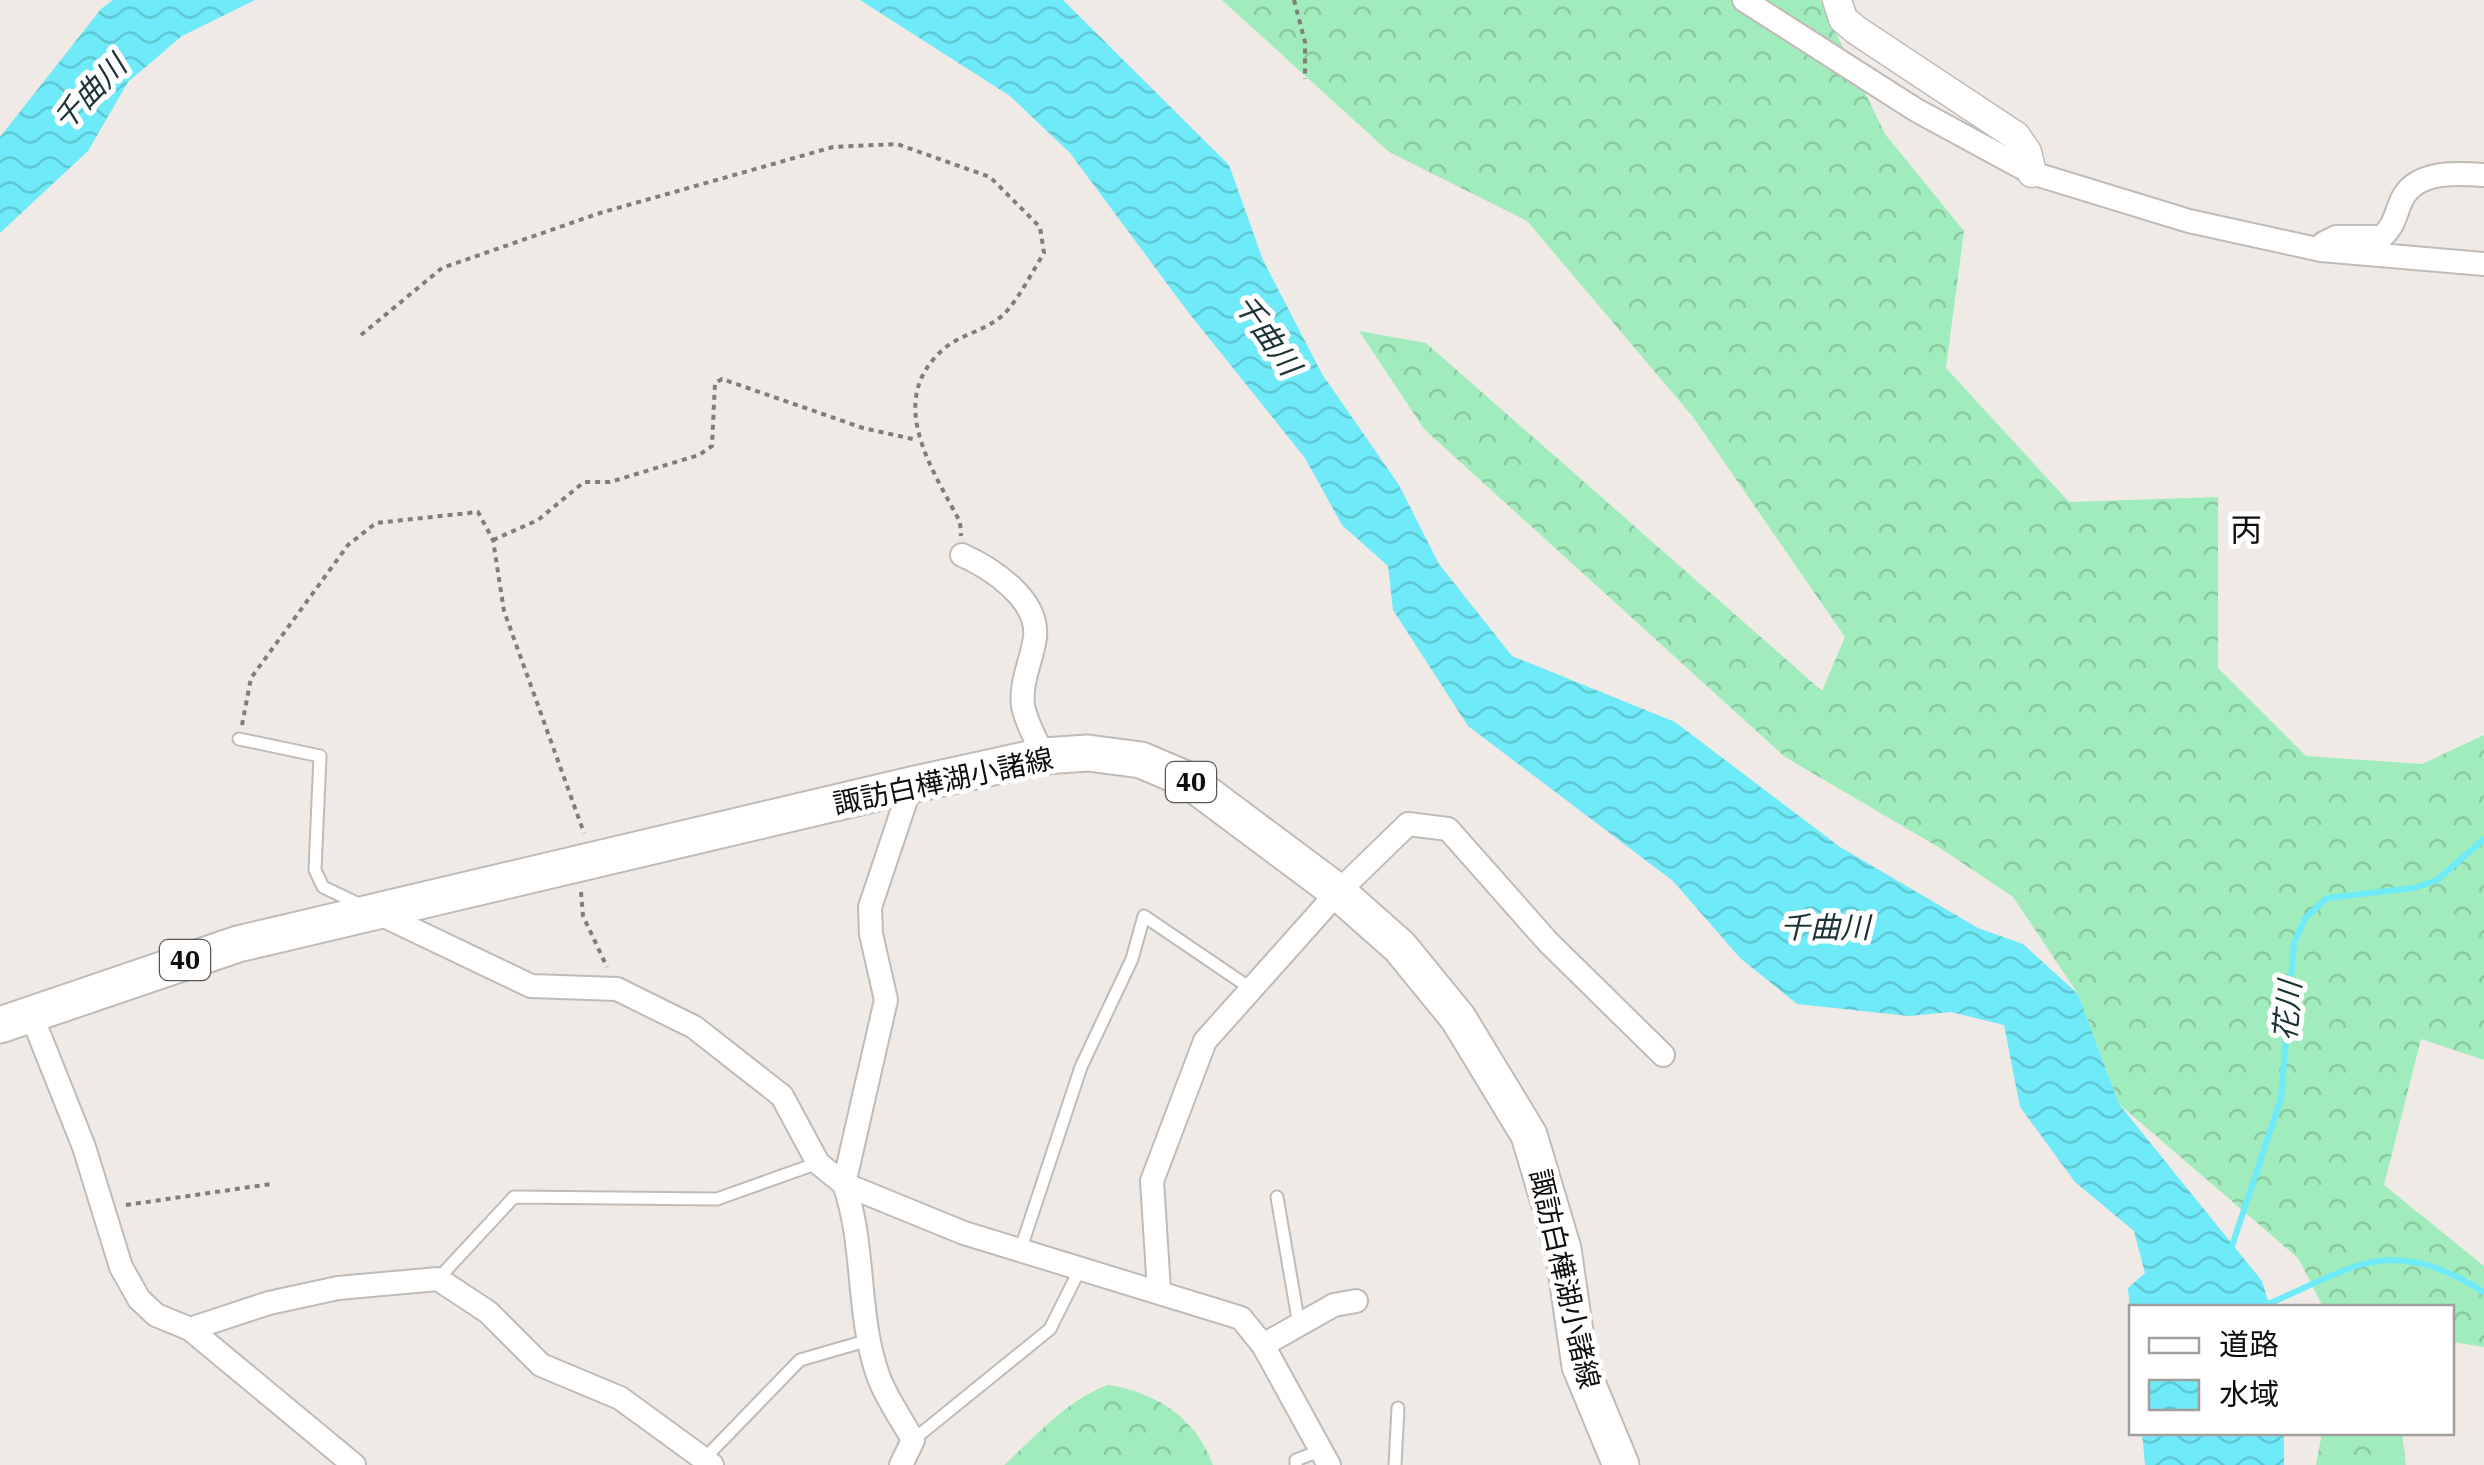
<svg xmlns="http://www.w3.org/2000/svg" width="2484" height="1465" font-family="'IBM Plex Serif','Noto Sans JP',serif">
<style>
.forest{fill:url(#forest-crowns)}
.water{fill:url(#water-waves)}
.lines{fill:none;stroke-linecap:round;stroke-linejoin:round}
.stream{stroke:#6feaf8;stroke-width:6}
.service-casing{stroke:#c0bbb6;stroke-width:15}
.minor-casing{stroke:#c0bbb6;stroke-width:26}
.tertiary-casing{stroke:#c0bbb6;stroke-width:31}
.primary-casing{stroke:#c0bbb6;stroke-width:39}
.path{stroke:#817d7a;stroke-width:4;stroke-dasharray:5 5;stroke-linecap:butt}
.service{stroke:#fff;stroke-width:11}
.minor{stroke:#fff;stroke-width:22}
.tertiary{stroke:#fff;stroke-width:28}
.primary{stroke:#fff;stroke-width:35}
.labels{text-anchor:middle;stroke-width:10;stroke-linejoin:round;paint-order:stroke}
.shield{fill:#fff;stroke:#585655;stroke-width:2.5}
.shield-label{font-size:25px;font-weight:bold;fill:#100e0c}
.street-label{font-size:28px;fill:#100e0c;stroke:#fff}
.water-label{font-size:30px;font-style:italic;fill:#1c3234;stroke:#fff}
.quarter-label{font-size:32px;fill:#100e0c;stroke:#fff}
</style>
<defs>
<pattern id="forest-crowns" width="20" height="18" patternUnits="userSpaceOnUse" patternTransform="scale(2.5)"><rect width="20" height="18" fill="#a1ecbd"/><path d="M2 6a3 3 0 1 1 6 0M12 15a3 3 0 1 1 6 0" fill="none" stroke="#8ac9a1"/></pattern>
<pattern id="water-waves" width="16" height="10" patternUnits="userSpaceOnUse" patternTransform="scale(2.5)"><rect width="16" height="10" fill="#6feaf8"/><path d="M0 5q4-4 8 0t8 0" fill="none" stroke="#5fc8d3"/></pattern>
</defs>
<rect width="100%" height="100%" fill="#f0eae6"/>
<!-- forest -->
<g class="forest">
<polygon points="1222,0 1820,0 1885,134 1964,231 1946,368 2069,502 2218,497 2218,668 2306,756 2422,764 2484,735 2484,1060 2421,1039 2384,1185 2484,1266 2484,1347 2452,1342 2452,1308 2323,1307 2299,1259 2119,1104 2078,994 2013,897 1940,848 1785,757 1424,429 1359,331 1426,343 1822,691 1845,637 1693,417 1527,221 1389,152"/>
<path d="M1108 1385C1156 1392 1197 1419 1213 1465H1004C1035 1437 1068 1399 1108 1385Z"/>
<polygon points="2322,1433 2402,1433 2406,1465 2316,1465"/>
</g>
<!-- water -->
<g class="water">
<polygon points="113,0 255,0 182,36 128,82 88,151 0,233 0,137 101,9"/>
<polygon points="860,0 1063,0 1229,165 1263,260 1322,374 1399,485 1439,564 1512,656 1675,722 1840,847 1978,928 2023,944 2078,994 2119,1104 2262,1281 2270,1307 2132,1308 2131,1324 2128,1288 2145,1273 2134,1231 2075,1182 2020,1107 2004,1025 1951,1012 1909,1016 1797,1004 1740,958 1673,881 1468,726 1393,610 1388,566 1342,525 1305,458 1188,312 1070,153 1010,96"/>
<polygon points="2142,1433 2284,1433 2284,1465 2145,1465"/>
</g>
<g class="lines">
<!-- stream -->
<g class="stream">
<polyline points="2227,1248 2232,1246 2281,1098 2294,942 2306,917 2327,898 2414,888 2437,880 2484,839"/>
<path d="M2259 1308C2354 1268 2387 1232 2484 1292"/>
</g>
<!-- service casing -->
<g class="service-casing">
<g id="service">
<polyline points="239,739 320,756 315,870 323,887 363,906"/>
<polyline points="1277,1197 1299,1325"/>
<polyline points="1020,1251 1081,1067 1132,959 1144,916 1253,990"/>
<polyline points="438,1279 514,1197 717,1199 818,1163"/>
<polyline points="913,1440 1050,1329 1079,1271"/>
<polyline points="705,1458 800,1360 869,1340"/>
<polyline points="1296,1465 1296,1460 1319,1451"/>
<polyline points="1395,1465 1398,1408"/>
</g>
</g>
<!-- minor casing -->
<g class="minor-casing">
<g id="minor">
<polyline points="1744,0 1916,110 2032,173 2189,221 2321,250 2484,264"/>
<path d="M2324 243 2336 237H2382C2394 225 2394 219 2400 204 2412 170 2455 173 2484 175"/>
<path d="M962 555C991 568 1039 599 1035 637 1032 661 1020 681 1023 706 1026 722 1037 741 1043 756"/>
<polyline points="376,912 531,986 617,989 694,1027 782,1096 818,1163 844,1184 964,1233 1241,1318 1263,1345 1329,1465"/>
<polyline points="31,1014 84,1147 121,1267 139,1299 156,1315 190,1329 354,1465"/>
<polyline points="1159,1290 1152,1181 1205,1041 1338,892 1408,824 1448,829 1548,942 1663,1055"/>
<polyline points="190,1329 269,1303 338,1288 438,1279 488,1312 541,1365 620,1398 712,1465"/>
<polyline points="1263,1345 1334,1305 1356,1301"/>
<path d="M901 1465 913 1440C902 1420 887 1399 879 1378 856 1316 866 1246 844 1184L886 1000 871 934 870 907 911 785"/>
</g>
</g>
<!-- tertiary casing -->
<g class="tertiary-casing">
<polyline id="tertiary" points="1837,0 1843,19 1856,30 2016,136 2027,152 2032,173"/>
</g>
<!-- primary casing -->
<g class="primary-casing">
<polyline id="primary" points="0,1025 238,944 911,785 1043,756 1088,753 1141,760 1188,780 1338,892 1400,947 1458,1018 1529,1135 1563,1249 1580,1366 1621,1465"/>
</g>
<!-- path -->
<g class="path">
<polyline points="1294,0 1305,42 1305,79"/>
<path d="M361 335 442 268 600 213 833 147 897 144 990 177 1040 227 1044 253C1032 272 1021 295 1006 312 989 330 964 333 946 347 883 399 932 468 960 522L961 536"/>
<polyline points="493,540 538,520 584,482 610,482 699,455 712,446 715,383 722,379 863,428 917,440"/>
<polyline points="242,725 251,678 348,545 376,523 478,512 493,540 504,611 584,833"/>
<polyline points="581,892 583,916 607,967"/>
<polyline points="126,1205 271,1184"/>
</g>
<!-- service -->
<use href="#service" class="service"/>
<!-- minor -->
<use href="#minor" class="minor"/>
<!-- tertiary -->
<use href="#tertiary" class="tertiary"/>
<!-- primary -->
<use href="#primary" class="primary"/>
</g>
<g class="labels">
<!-- shield labels -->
<g class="shield">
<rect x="1166" y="762" width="50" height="40" rx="8"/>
<rect x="160" y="940" width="50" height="40" rx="8"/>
</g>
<g class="shield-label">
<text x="1191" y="791">40</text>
<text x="185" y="969">40</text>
</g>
<!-- street labels -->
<g class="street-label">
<text transform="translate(943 781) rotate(-12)" y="10">諏訪白樺湖小諸線</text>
<text transform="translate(1565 1279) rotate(77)" y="10">諏訪白樺湖小諸線</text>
</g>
<!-- water labels -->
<g class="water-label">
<text transform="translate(90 93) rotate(-46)" y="10">千曲川</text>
<text transform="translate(1267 335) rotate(55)" y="10">千曲川</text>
<text x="1825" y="938">千曲川</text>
<text transform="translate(2288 1011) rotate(-85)" y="10">花川</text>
</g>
<!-- quarter labels -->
<g class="quarter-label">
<text x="2246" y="541">丙</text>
</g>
</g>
<!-- legend -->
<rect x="2129" y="1305" width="325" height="130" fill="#ffffff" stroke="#9f9f9e" stroke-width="2.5"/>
<rect x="2149" y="1338" width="50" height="15" fill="#ffffff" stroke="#9f9f9e" stroke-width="2.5"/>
<text x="2219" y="1355" font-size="30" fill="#100e0c">道路</text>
<rect x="2149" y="1380" width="50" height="30" fill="url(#water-waves)" stroke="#9f9f9e" stroke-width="2.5"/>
<text x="2219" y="1405" font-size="30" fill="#100e0c">水域</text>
</svg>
